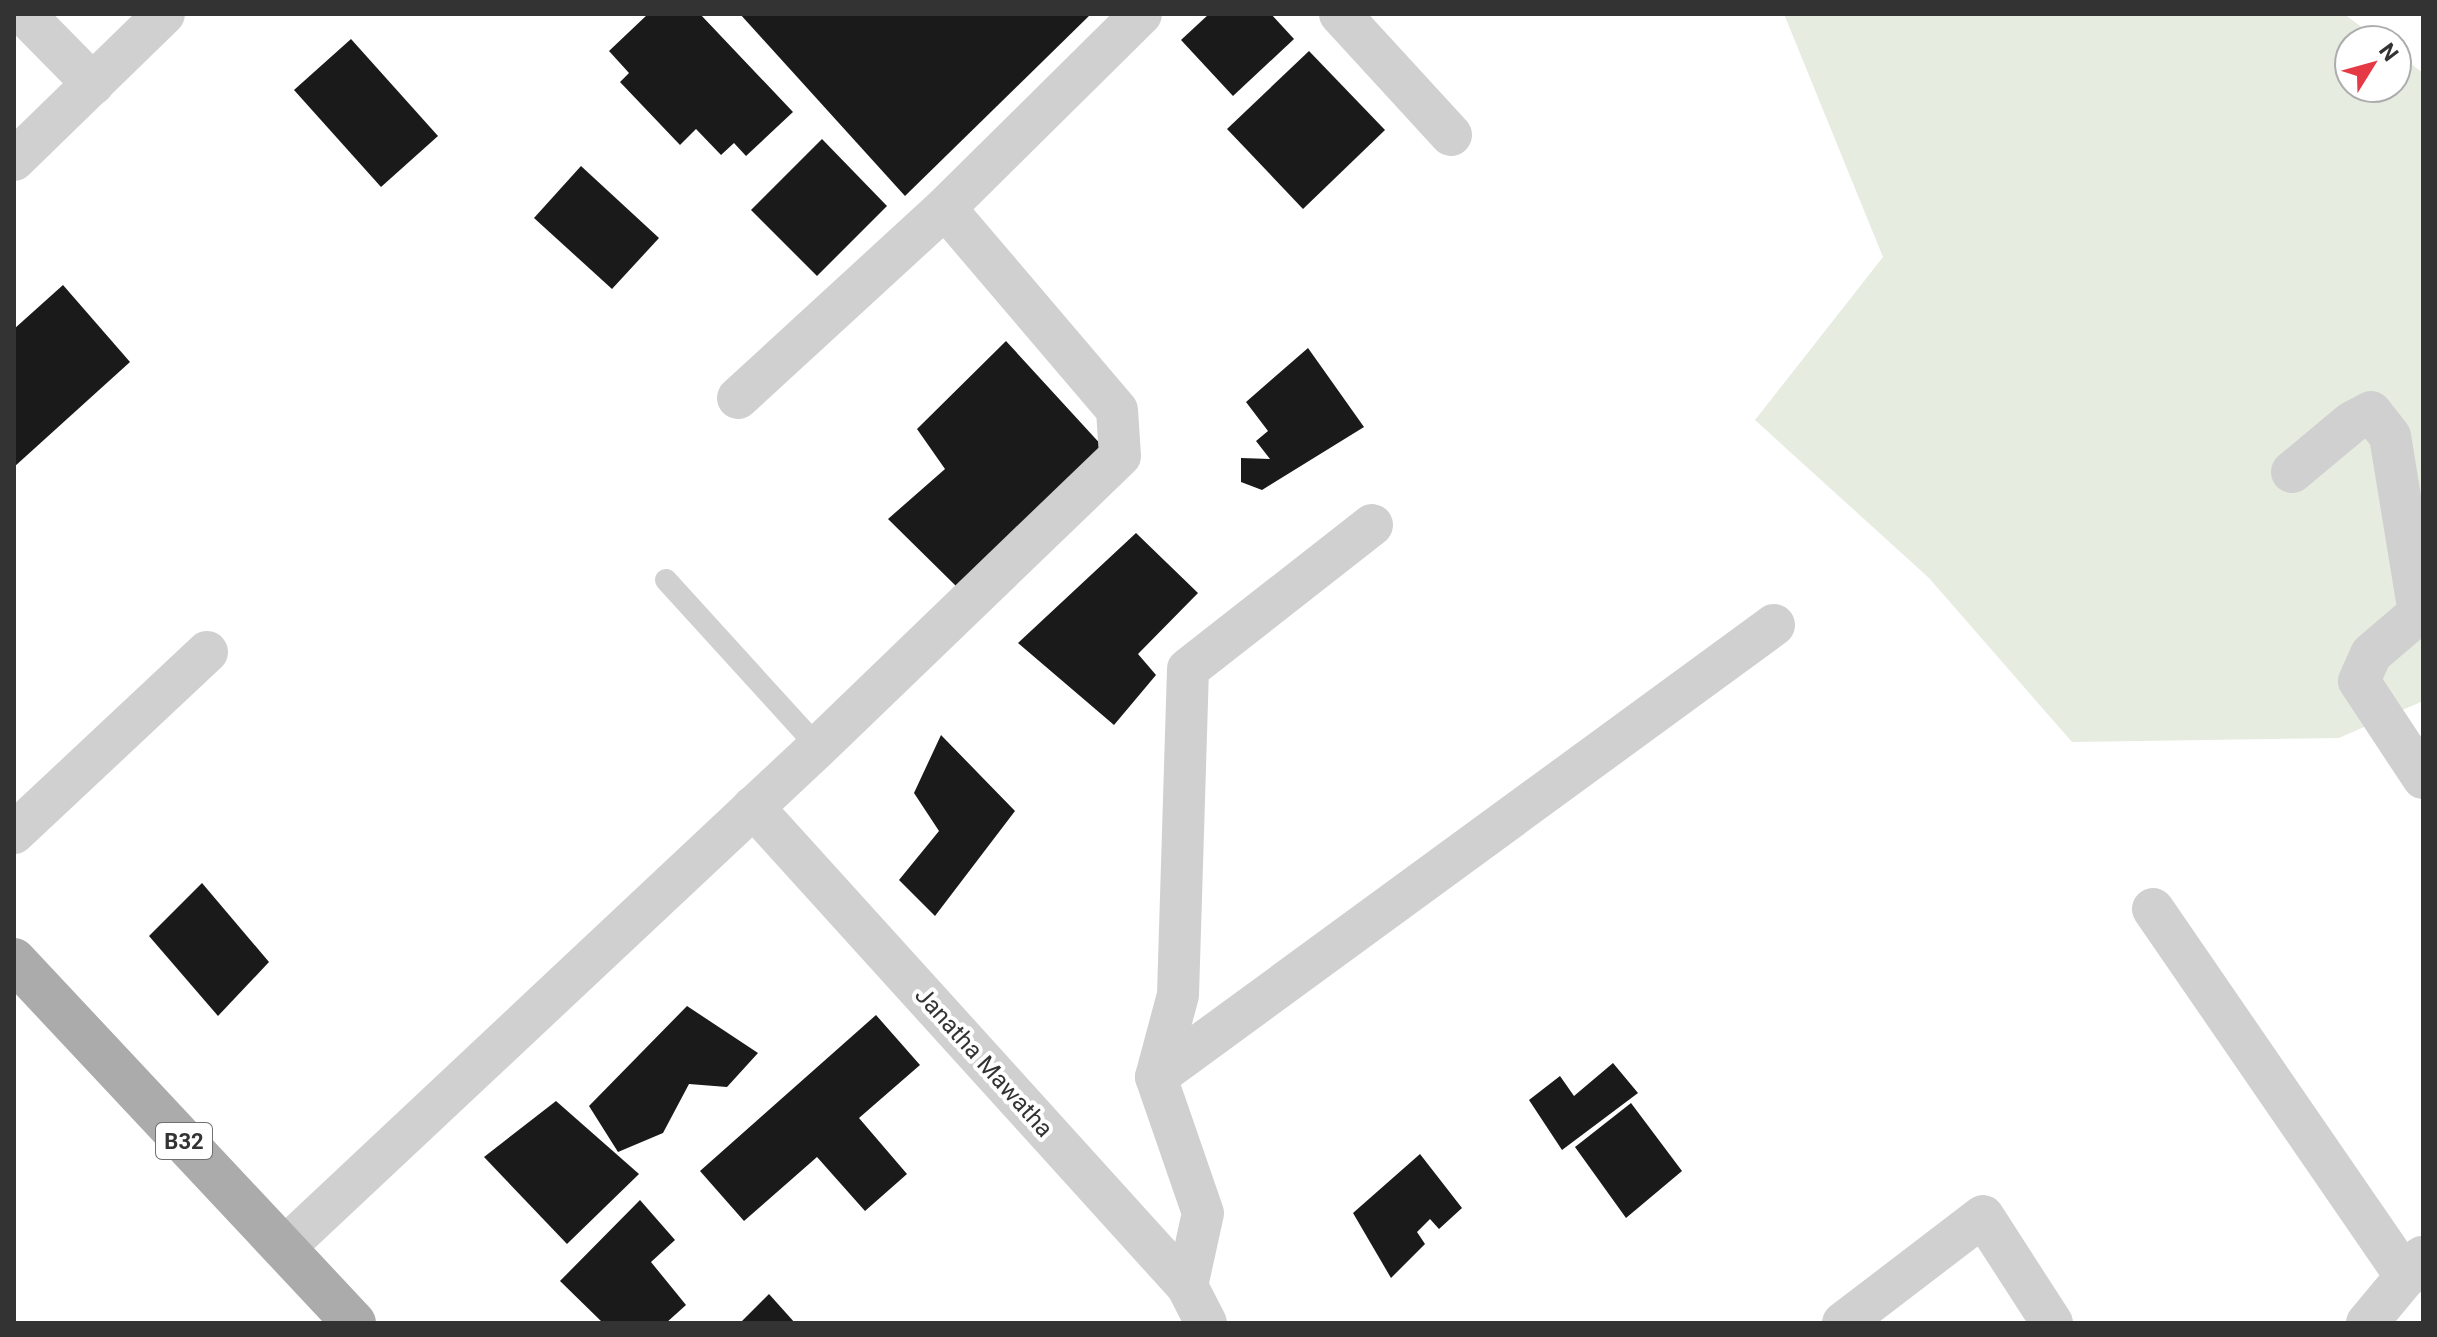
<svg xmlns="http://www.w3.org/2000/svg" width="2437" height="1337" viewBox="0 0 2437 1337" font-family="Roboto,sans-serif">
<rect width="100%" height="100%" fill="#fff"/>
<polygon fill="#e6ecdf" points="1784,14 2344,14 2379,40 2349,40 2349,88 2397,88 2397,53 2423,73 2423,701 2339,738 2072,742 1929,578 1755,420 1883,257"/>
<g fill="#1a1a1a">
<polygon points="648,14 700,14 793,112 746,156 734,143 721,155 696,129 680,145 620,82 629,73 609,51"/>
<polygon points="740,14 1091,14 905,196"/>
<polygon points="1209,14 1271,14 1294,39 1233,96 1181,40"/>
<polygon points="351,39 438,136 381,187 294,90"/>
<polygon points="1309,51 1385,130 1303,209 1227,129"/>
<polygon points="822,139 887,206 817,276 751,210"/>
<polygon points="581,166 659,238 612,289 534,218"/>
<polygon points="63,285 130,362 14,467 14,329"/>
<polygon points="1006,341 1105,449 958,588 888,519 945,469 917,429"/>
<polygon points="1308,348 1364,427 1262,490 1241,482 1241,458 1270,459 1256,441 1268,431 1246,402"/>
<polygon points="1136,533 1198,593 1138,654 1156,675 1114,725 1018,643"/>
<polygon points="941,735 1015,811 935,916 899,880 939,831 914,793"/>
<polygon points="202,883 269,962 218,1016 149,936"/>
<polygon points="687,1006 758,1053 727,1087 689,1084 663,1133 618,1152 589,1106"/>
<polygon points="876,1015 920,1065 859,1118 907,1174 865,1211 817,1157 744,1221 700,1171"/>
<polygon points="1613,1063 1638,1093 1562,1150 1529,1100 1560,1076 1574,1096"/>
<polygon points="556,1101 639,1174 567,1244 484,1157"/>
<polygon points="1631,1103 1682,1171 1626,1218 1575,1147"/>
<polygon points="1420,1154 1462,1208 1439,1229 1430,1219 1417,1232 1425,1244 1391,1278 1353,1213"/>
<polygon points="640,1200 675,1240 651,1262 686,1305 666,1323 603,1323 560,1281"/>
<polygon points="769,1294 795,1323 740,1323"/>
</g>
<g fill="none" stroke-linecap="round" stroke-linejoin="round">
<polyline stroke="#d0d0d0" stroke-width="22" points="666,580 818,747"/>
<g stroke="#d0d0d0" stroke-width="42">
<polyline points="24,14 93,84"/>
<polyline points="1340,14 1451,135"/>
<polyline points="14,160 164,14"/>
<polyline points="738,398 945,208"/>
<polyline points="2292,472 2352,422 2371,412 2390,436 2419,613 2371,654 2359,681 2423,778"/>
<polyline points="753,807 1187,1286 1206,1323"/>
<polyline points="14,833 207,652"/>
<polyline points="2153,909 2406,1277"/>
<polyline points="1156,1077 1774,625"/>
<polyline points="284,1248 818,747 1120,456 1117,410 945,208 1141,14"/>
<polyline points="1187,1286 1203,1213 1156,1077 1178,995 1188,669 1372,525"/>
<polyline points="1843,1323 1983,1216 2052,1323"/>
<polyline points="2367,1323 2422,1257"/>
</g>
<polyline stroke="#ababab" stroke-width="44" points="14,960 354,1323"/>
</g>
<g text-anchor="middle" stroke-width="8" stroke-linejoin="round" paint-order="stroke">
<rect fill="#fff" stroke="#707070" stroke-width="2" x="156" y="1123" width="56" height="36" rx="6"/>
<g font-size="22" font-weight="bold" fill="#333">
<text x="184" y="1149">B32</text>
</g>
<g font-size="24" fill="#333" stroke="#fff">
<text transform="translate(984 1062) rotate(48)" y="8">Janatha Mawatha</text>
</g>
</g>
<rect width="2437" height="1337" fill="none" stroke="#333333" stroke-width="32"/>
<g transform="translate(2373 64) rotate(53)"><circle r="38" fill="#ffffff" stroke="#adadad" stroke-width="2"/>
<path d="M0-6L14 30L0 20L-14 30Z" fill="#e63946"/>
<text y="-12" font-size="22" font-weight="bold" text-anchor="middle" fill="#333333">N</text>
</g>
</svg>
